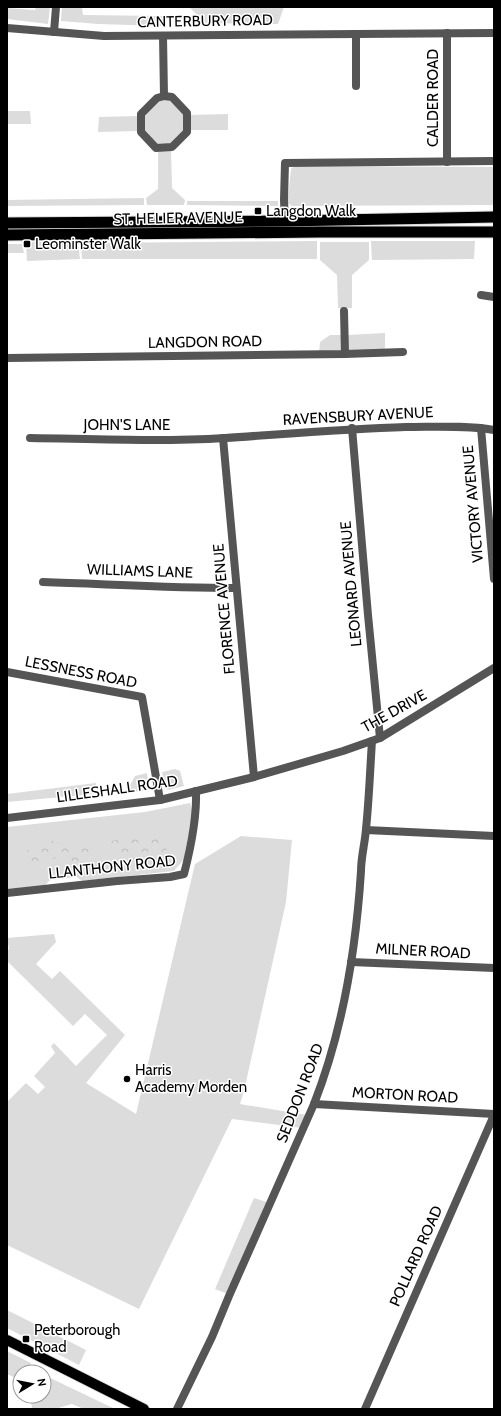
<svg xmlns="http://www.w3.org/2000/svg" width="501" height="1416" viewBox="0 0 501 1416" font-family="Cabin,sans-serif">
<defs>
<pattern id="forest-crowns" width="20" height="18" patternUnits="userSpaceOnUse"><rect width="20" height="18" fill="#dcdcdc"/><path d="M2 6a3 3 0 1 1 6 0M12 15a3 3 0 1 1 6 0" fill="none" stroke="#bbb"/></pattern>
</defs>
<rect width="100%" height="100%" fill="#fff"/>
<g fill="#dcdcdc">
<polygon points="36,7 50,7 48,24 7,19 7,8 35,10"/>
<polygon points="62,7 82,7 83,15 163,16 163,26 98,24 61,21"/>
<polygon points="189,7 284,7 278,24 206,23"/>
<polygon points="158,100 171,100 185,114 184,131 171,145 156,145 144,131 144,115"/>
<polygon points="7,111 30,111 31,124 7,124"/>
<polygon points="228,114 228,130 189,130 189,115"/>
<polygon points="139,116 139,131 98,132 99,117"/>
<polygon points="171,149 172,188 185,200 184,205 147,205 146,198 158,189 158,150"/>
<polygon points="295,166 494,167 494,205 292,206 288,203 288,198 291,169"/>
<polygon points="144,198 144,205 7,206 7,200"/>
<polygon points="187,201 278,201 278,206 187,205"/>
<polygon points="317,241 317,259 82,259 81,243"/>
<polygon points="371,241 475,241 474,259 372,260"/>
<polygon points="26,242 78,242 80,259 27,261"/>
<polygon points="320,242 369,242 369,260 352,275 352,308 338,308 337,275 320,260"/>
<polygon points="7,244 22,244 24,253 7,253"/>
<polygon points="385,333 385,351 347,352 347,335"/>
<polygon points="330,335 343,335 343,353 319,353 320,342"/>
<polygon points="175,769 180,771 184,786 168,790 165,788 162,772"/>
<polygon points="147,773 149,790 131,792 130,785 135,776"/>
<polygon points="96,783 95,794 7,802 7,794"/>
<polygon points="190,803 193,813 184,859 180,864 174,871 82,881 77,877 50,880 45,885 7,889 7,827 145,812"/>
<polygon points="241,836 292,840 286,902 244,1091 240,1104 307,1115 302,1128 232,1119 139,1309 7,1245 7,1102 26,1083 38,1094 45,1087 34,1076 55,1053 51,1046 54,1043 76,1066 107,1035 85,1014 73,1026 7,961 7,950 9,949 7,938 54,934 56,942 36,964 52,979 60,971 125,1035 86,1083 136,1114 195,864"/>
<polygon points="254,1198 270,1203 228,1294 215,1289"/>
<polygon points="7,1310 86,1350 79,1365 7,1328"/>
<polygon points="7,1351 31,1363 28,1372 20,1372 20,1380 7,1374"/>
<polygon points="44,1375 115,1409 84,1409 72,1404 55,1409 31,1409 32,1407 29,1396 44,1396"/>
</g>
<g fill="url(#forest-crowns)">
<polygon points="138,835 145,838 164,835 169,839 167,849 160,856 149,860 134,861 125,858 120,853 110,850 109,844 112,841"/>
<path d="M 50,840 L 73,847 L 85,846 L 92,851 L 90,858 C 85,862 76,865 69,863 C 65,862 61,858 57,858 C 48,859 41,865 31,865 L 27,860 L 26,854 L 29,846 Z"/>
</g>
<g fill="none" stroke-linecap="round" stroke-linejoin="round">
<g stroke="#dbdbdb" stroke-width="12">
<polyline id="primary" points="7,1340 144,1409"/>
</g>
<g stroke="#dbdbdb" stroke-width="13">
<g id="trunk">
<polyline points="7,223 285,221 494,217"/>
<polyline points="7,235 319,232 494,232"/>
</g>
</g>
<g stroke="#555" stroke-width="8">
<polyline points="7,28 104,36 494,33"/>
<polyline points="54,32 56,7"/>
<polyline points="447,33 447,162"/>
<polyline points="356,34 356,86"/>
<polyline points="163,36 164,96"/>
<polygon points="164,96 172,97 187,113 187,132 172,147 156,148 141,132 141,114 157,98"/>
<polyline points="285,221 284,200 285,163 494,161"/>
<polyline points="481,295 494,297"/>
<polyline points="344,311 345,354"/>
<polyline points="7,358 345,354 403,352"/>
<polyline points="352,428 368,615 380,738"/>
<polyline points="481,428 494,579"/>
<path d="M 30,438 C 95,439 160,442 225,438 C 285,434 346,429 406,427 C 435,427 465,425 494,430"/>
<polyline points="223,438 254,777"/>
<path d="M 43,582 C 107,584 171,588 236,588"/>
<polyline points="7,672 142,697 160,800"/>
<polyline points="366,830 494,836"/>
<path d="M 7,893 L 117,881 L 170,877 L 184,874 C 191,847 197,819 196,791"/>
<polyline points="351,962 494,968"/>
<polyline points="314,1104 494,1114"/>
<path d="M 177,1409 L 212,1337 L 229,1296 L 314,1104 C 343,1030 356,950 361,871 C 361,857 365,843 366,829 C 369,800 370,771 372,741"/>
<polyline points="365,1409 494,1115"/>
</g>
<polyline stroke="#555" stroke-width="8" points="7,818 160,800 254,777 343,751 380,738 494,668"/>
<use href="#primary" stroke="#000" stroke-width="10"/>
<use href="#trunk" stroke="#000" stroke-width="11"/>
</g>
<g fill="#000" stroke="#fff" stroke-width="1.5">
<rect x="254" y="207" width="8" height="8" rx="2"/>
<rect x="23" y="240" width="8" height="8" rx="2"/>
<circle cx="127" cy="1079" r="4"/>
<rect x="22" y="1335" width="8" height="8" rx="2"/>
</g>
<g text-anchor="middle" stroke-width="3" stroke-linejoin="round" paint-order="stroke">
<g font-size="15" fill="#000" stroke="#fff">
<text transform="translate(205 21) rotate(-1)" y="5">CANTERBURY ROAD</text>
<text transform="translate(433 98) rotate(-90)" y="5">CALDER ROAD</text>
<text transform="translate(178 218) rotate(-1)" y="5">ST. HELIER AVENUE</text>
<text transform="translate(205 342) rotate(-1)" y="5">LANGDON ROAD</text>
<text transform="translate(358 416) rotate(-3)" y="5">RAVENSBURY AVENUE</text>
<text x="127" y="430">JOHN'S LANE</text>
<text transform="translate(473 504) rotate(-95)" y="5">VICTORY AVENUE</text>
<text transform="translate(140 571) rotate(2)" y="5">WILLIAMS LANE</text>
<text transform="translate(351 584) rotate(-95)" y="5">LEONARD AVENUE</text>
<text transform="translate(224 609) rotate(-95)" y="5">FLORENCE AVENUE</text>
<text transform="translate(81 672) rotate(11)" y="5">LESSNESS ROAD</text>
<text transform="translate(394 711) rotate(-29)" y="5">THE DRIVE</text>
<text transform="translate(117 789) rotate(-8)" y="5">LILLESHALL ROAD</text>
<text transform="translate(112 867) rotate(-6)" y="5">LLANTHONY ROAD</text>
<text transform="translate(423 951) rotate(3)" y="5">MILNER ROAD</text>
<text transform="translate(300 1093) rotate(-69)" y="5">SEDDON ROAD</text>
<text transform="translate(405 1095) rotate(3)" y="5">MORTON ROAD</text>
<text transform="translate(416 1256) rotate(-66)" y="5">POLLARD ROAD</text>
</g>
<g font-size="15" fill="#000" stroke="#fff" text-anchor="start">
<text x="266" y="216">Langdon Walk</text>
<text x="35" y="249">Leominster Walk</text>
<text x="135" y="1075">Harris<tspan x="135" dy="17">Academy Morden</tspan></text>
<text x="34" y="1335">Peterborough<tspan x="34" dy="17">Road</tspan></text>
</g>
</g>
<rect width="501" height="1416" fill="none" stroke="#000000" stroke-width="16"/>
<g transform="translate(32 1384) rotate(80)"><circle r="19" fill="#ffffff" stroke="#999999"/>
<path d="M0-3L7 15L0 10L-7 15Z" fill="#000000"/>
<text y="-6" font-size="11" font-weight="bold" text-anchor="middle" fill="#000000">N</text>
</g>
</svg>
